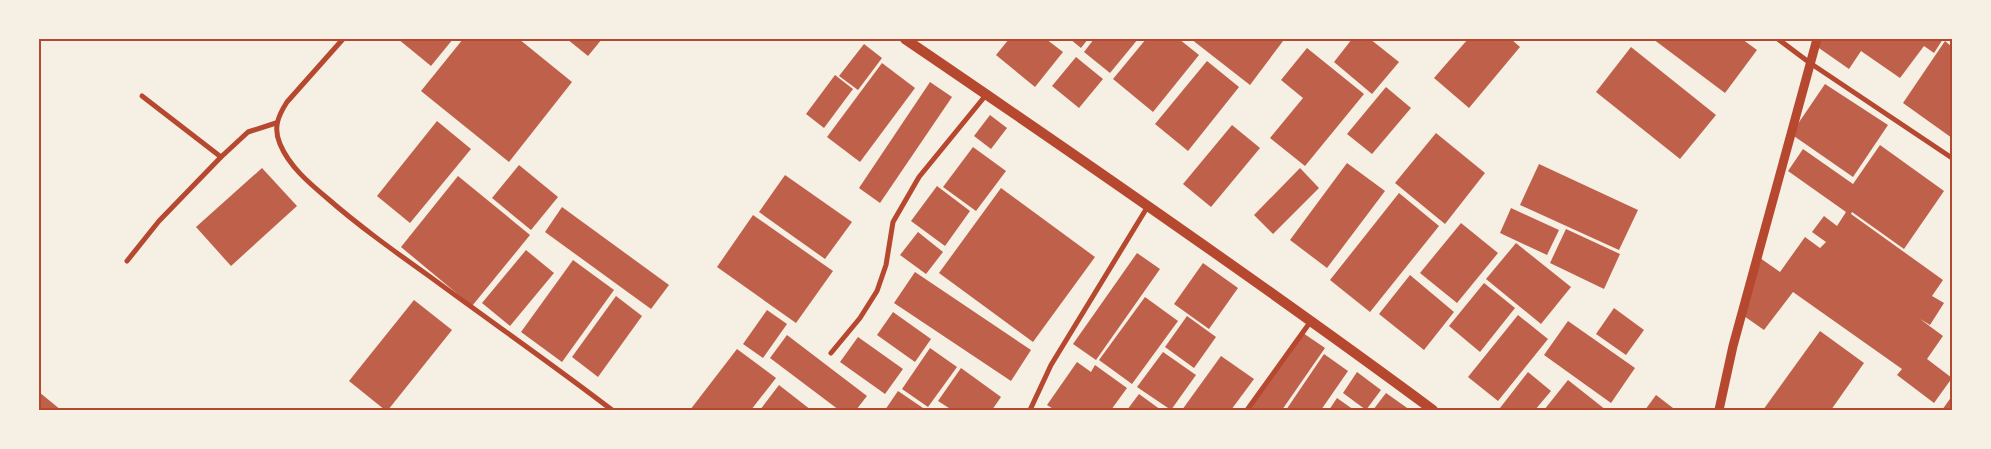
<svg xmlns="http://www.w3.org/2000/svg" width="1991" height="449" viewBox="0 0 1991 449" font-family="Overpass,sans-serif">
<rect width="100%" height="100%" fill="#f6efe4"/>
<g fill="#bf614a">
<polygon points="398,39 453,39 431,66"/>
<polygon points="463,39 519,39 572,82 509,162 421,91"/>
<polygon points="567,39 602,39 588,56"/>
<polygon points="1009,39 1046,39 1063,52 1035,87 996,55"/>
<polygon points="1070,39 1088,39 1081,48"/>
<polygon points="1094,39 1138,39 1110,73 1084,52"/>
<polygon points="1146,39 1179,39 1199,55 1153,112 1113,79"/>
<polygon points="1191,39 1280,39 1283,41 1250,85"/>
<polygon points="1352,39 1370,39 1399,62 1372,94 1334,62"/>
<polygon points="1468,39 1511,39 1520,47 1469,108 1434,78"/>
<polygon points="1653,39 1742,39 1757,50 1725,93"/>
<polygon points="1820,39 1943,39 1934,53 1924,46 1900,78 1861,51 1849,69 1816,46"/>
<polygon points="1945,41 1952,47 1952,138 1903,103"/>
<polygon points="864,44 882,58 858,90 839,76"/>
<polygon points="1631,47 1716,115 1680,159 1596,92"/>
<polygon points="1307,48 1364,94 1305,166 1270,138 1303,98 1281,80"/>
<polygon points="1076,57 1103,79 1079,108 1052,86"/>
<polygon points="1207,61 1239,87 1188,151 1155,124"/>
<polygon points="882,63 915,88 860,162 827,137"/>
<polygon points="835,75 853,89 824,128 806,114"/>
<polygon points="930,82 952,97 880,203 859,188"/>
<polygon points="1825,84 1888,125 1853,177 1791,134"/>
<polygon points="1386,87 1411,108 1372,154 1347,134"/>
<polygon points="990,115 1007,128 991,149 974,136"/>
<polygon points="437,121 471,149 410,223 377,196"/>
<polygon points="1232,125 1260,148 1211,207 1183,184"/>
<polygon points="1436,133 1485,173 1445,224 1395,183"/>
<polygon points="1880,145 1944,191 1904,249 1852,212 1851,214 1943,280 1932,296 1944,303 1930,325 1920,319 1943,336 1927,359 1952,378 1934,403 1897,375 1902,369 1793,292 1764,330 1744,316 1760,258 1780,272 1805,237 1820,248 1826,242 1812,232 1824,216 1837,226 1846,212 1788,171 1803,149 1853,184"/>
<polygon points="973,147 1006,171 976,211 943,187"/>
<polygon points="1347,163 1385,191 1327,268 1290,240"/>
<polygon points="1539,164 1638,210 1619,250 1520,205"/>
<polygon points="519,165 558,197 531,230 492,198"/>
<polygon points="262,168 297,206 231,266 196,227"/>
<polygon points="1300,168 1319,188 1273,234 1254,215"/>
<polygon points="785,175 852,222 825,259 759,212"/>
<polygon points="458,176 530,235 472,306 401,247"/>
<polygon points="937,186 970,211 945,246 911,221"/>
<polygon points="1001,188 1095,257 1033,342 939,273"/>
<polygon points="1399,193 1439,226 1370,312 1330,280"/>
<polygon points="562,207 669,285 651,309 545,232"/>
<polygon points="1511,208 1559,230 1547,255 1500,233"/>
<polygon points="753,215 833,271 796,323 717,267"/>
<polygon points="1461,223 1498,253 1457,303 1420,273"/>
<polygon points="1566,229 1620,254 1604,289 1550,263"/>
<polygon points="918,232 943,252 926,274 900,255"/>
<polygon points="1516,243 1571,287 1541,324 1486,279"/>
<polygon points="526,250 554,273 510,326 482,303"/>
<polygon points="1137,253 1160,269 1096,360 1073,344"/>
<polygon points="573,260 614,290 562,362 521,332"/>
<polygon points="1203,263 1238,288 1209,329 1174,304"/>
<polygon points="915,272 1031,350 1011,381 894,303"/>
<polygon points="1410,275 1454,312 1424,350 1379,314"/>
<polygon points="1484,283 1515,308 1480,352 1449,326"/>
<polygon points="616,296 642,316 598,377 572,357"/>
<polygon points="1145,297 1178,321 1132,384 1099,360"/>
<polygon points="414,300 452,330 388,410 385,410 349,381"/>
<polygon points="1614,308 1644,330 1626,355 1596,334"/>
<polygon points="767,310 787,324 763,358 743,344"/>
<polygon points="893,312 931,339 915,362 877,335"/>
<polygon points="1518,315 1548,339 1498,401 1468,377"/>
<polygon points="1187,316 1216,337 1194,368 1165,347"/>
<polygon points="1568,321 1635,368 1611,403 1544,355"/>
<polygon points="1820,331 1864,363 1831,410 1763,410"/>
<polygon points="1303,333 1325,348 1282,410 1249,410"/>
<polygon points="787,335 867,396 856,410 839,410 770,358"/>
<polygon points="858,337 903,369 885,394 840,362"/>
<polygon points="930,348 957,367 928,407 902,389"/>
<polygon points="737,349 776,378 751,410 690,410"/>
<polygon points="1163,352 1196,375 1171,410 1137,387"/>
<polygon points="1324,354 1348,371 1321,410 1286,410"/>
<polygon points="1221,356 1254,379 1231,410 1182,410"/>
<polygon points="1077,362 1091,372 1095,365 1127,388 1111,410 1055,410 1047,405"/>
<polygon points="961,368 1001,397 992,410 952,410 938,401"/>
<polygon points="1357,372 1381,390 1366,410 1343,393"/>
<polygon points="1528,372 1551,391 1535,410 1503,410 1500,408"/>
<polygon points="1568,380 1606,410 1544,410"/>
<polygon points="779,385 811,410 760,410"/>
<polygon points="898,391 926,410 885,410"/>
<polygon points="39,392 61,410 39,410"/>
<polygon points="1386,393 1410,410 1373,410"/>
<polygon points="1139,394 1161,410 1127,410"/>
<polygon points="1656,395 1673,408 1671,410 1645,410"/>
<polygon points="1952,396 1952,410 1942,410"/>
<polygon points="1337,398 1354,410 1329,410"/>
</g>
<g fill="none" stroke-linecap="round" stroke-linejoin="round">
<g stroke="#b5482f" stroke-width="5">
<path d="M 343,39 L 287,102 C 278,116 273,128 280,144 C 289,166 309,183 327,198 C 359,226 394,251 429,276 C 490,321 552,364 612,410"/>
<polyline points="1778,39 1810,63 1952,158"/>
<polyline points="142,96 221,157"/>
<polyline points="127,261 159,221 221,157 248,132 276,123"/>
<polyline points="831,353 860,318 877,291 886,265 893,222 919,177 986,95"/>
<polyline points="1030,410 1051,365 1148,206"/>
<polyline points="1247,410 1311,321"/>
</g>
<polyline stroke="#b5482f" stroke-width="9" points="1719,410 1733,346 1817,39"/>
<path stroke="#b5482f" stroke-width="10" d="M 905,39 C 1083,160 1260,282 1433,410"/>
</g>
<rect width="1991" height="449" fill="none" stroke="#f6efe4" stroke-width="80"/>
<rect x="40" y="40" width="1911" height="369" fill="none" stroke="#b5482f" stroke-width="2"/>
</svg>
